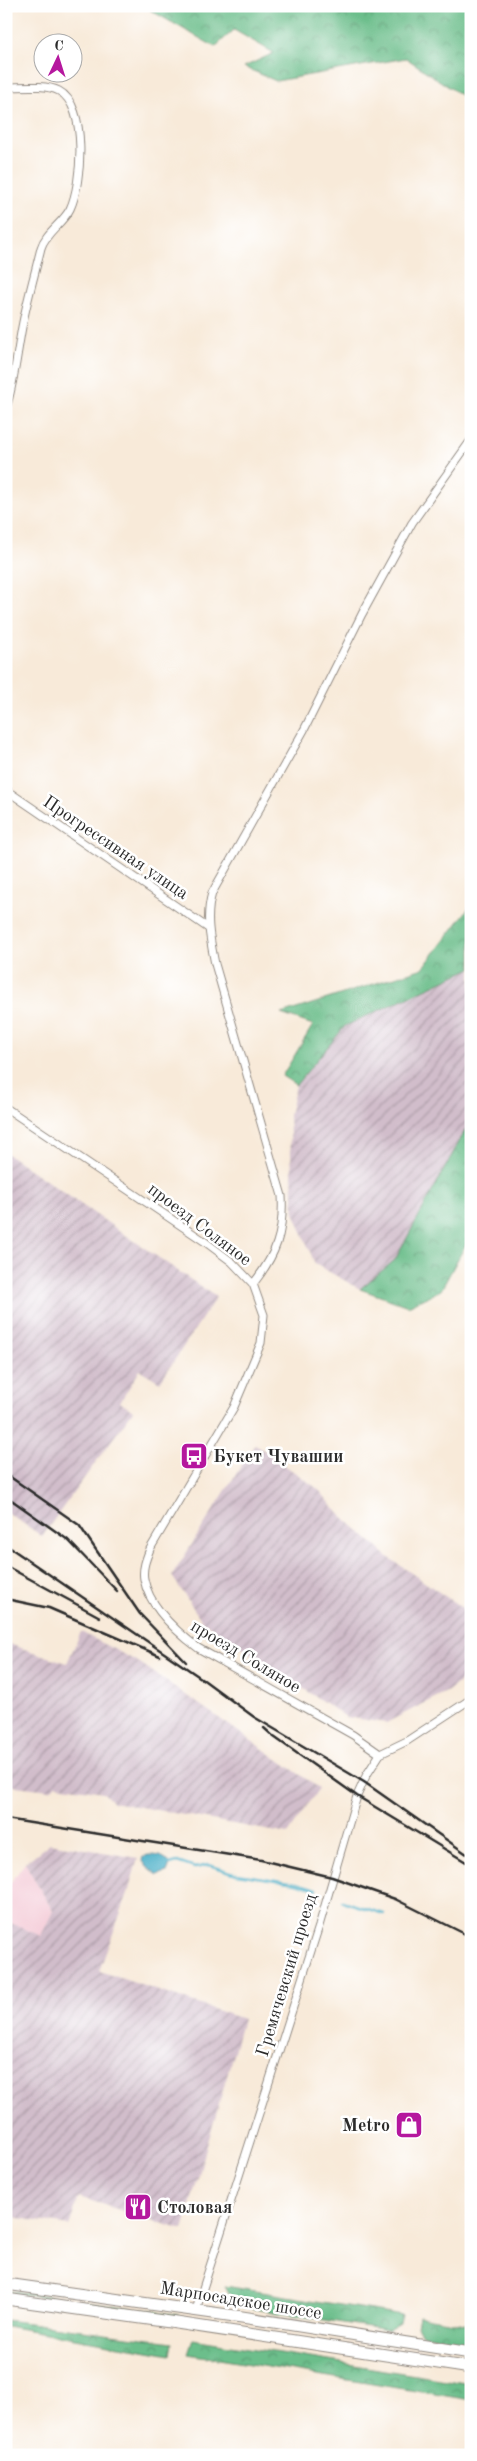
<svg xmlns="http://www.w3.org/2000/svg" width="477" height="2461" viewBox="0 0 477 2461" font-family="'Old Standard TT',serif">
<defs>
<pattern id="industrial-furrows" width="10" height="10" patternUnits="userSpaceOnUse" patternTransform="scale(1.25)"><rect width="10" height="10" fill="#d1bdcb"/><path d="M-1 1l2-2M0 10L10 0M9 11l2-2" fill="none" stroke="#aa9aa5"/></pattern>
<pattern id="grass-dots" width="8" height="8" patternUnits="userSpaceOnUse" patternTransform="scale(1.25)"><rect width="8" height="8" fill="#86e0a6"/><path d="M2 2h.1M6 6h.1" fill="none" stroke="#74c08f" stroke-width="1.8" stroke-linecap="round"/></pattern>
<pattern id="forest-crowns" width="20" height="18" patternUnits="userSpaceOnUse" patternTransform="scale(1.25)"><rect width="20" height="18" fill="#6cbe8b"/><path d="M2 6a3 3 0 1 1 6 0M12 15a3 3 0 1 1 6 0" fill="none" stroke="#599b72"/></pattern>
</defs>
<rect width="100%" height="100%" fill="#fff"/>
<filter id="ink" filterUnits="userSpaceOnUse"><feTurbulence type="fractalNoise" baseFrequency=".02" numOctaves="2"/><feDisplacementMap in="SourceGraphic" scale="10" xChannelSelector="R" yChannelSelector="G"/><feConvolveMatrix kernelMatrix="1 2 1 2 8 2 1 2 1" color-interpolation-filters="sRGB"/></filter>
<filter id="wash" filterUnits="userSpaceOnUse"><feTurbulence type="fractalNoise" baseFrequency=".0096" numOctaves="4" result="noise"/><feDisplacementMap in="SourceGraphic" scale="20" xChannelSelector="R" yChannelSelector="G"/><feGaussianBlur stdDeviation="1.12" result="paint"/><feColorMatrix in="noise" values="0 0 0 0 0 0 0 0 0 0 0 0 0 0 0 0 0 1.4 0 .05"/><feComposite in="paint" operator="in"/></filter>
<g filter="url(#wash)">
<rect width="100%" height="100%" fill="#f8ead9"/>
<polygon fill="#f5cfda" points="25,1863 53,1911 41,1937 6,1921 6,1889"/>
<g fill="url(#industrial-furrows)">
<polygon points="471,968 471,1120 395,1260 360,1289 315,1264 294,1212 289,1115 296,1085 345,1026"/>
<polygon points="6,1153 216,1297 160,1382 140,1370 120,1402 133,1411 42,1536 6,1512"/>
<polygon points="255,1444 318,1489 338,1512 388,1557 471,1614 471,1673 448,1691 386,1723 346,1717 202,1621 172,1576"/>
<polygon points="81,1632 140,1663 319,1788 288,1834 113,1802 103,1792 57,1785 50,1790 6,1785 6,1643 67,1663"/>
<polygon points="50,1843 138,1858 128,1893 99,1971 243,2019 183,2230 79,2197 69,2226 6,2216 6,1921 41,1936 53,1911 25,1863"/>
</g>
<polygon fill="url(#grass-dots)" stroke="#588668" points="6,2290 178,2315 178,2317 6,2292"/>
<g fill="url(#forest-crowns)" stroke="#4c745b">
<polygon points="154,6 471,6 471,102 406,58 276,81 244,67 274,53 234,30 215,47 150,10"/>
<polygon points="471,905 471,968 345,1026 296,1085 282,1076 313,1025 281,1014 423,968"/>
<polygon points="471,1120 471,1235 441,1290 408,1306 360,1289 395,1260"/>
<polygon points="225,2286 402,2315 400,2323 388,2330 235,2306"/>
<polygon points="419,2316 471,2325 471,2344 422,2334 417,2326"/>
<polygon points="6,2320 173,2342 171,2355 6,2326"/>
<polygon points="193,2339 471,2384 471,2400 188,2354"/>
</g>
<path fill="#48afc7" stroke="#3a6d79" d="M 148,1855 C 157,1855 166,1856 170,1864 L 167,1872 L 158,1875 L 147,1867 L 142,1860 L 143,1857 Z"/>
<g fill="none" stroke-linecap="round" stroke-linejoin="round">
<g stroke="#48afc7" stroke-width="2.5">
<polyline points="170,1864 177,1862 195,1868 209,1865 237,1874 296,1883 317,1889"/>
<polyline points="342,1901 384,1914"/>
</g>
</g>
</g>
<g filter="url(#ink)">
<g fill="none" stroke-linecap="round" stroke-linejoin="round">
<g stroke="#928a82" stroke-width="9">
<g id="street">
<path d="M 6,87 C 21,87 45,84 59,91 C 88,106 82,184 70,209 C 63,223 45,233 41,248 C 35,273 28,297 23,322 C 17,351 15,380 6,408"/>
<polyline points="6,790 208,928"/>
<path d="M 6,1108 L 204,1241 L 232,1262 L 253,1284 L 264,1315 L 261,1343 L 234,1407 L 150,1549 C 146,1559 142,1569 144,1579 C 149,1607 177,1632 198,1648 L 353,1735 L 380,1754"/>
<path d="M 253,1284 C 276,1255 284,1233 282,1196 L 215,964 C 210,939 205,917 212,893 L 304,730 L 362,614 L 412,523 L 471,440"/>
<polyline points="196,2310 319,1926 357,1796 366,1776 380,1754 407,1741 471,1699"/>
</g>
</g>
<g stroke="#928a82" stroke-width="13">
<g id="primary">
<polyline points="6,2284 242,2317 471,2353"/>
<polyline points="6,2299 170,2322 471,2368"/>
</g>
</g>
<use href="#street" stroke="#fff" stroke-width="7"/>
<use href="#primary" stroke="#fff" stroke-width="11"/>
<g stroke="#2b2b2b" stroke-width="2.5">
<polyline points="6,1474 79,1525 140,1614 186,1662"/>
<polyline points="6,1496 68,1540 117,1591"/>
<polyline points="6,1545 201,1678 254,1717 364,1782 471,1857"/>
<polyline points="6,1566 100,1617"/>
<polyline points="6,1599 49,1608 160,1656"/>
<polyline points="264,1728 274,1737 357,1796 471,1865"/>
<polyline points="6,1819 261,1860 332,1877 395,1899 471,1937"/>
</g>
</g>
</g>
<defs>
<g id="bus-square" transform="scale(1.4375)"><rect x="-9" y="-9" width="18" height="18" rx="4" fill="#b5179e" stroke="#fff"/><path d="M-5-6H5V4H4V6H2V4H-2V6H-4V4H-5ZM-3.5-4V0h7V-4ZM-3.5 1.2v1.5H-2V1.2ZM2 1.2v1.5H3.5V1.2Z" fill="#fff"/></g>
<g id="shop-square" transform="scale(1.4375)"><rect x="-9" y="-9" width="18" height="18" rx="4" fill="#b5179e" stroke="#fff"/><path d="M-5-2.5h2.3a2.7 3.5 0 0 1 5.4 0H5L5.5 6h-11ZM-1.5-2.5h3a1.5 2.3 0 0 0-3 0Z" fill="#fff"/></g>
<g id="restaurant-square" transform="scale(1.4375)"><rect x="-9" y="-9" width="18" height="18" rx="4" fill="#b5179e" stroke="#fff"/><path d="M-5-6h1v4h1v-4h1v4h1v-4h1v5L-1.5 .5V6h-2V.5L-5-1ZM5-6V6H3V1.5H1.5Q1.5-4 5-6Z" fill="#fff"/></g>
</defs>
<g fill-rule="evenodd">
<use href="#bus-square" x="194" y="1456"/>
<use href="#shop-square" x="409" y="2125"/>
<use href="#restaurant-square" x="138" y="2207"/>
</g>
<g text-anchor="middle" stroke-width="5" stroke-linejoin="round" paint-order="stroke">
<g font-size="18" fill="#2b2b2b" stroke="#fff">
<text transform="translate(116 847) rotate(34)" y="6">Прогрессивная улица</text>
<text transform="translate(200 1224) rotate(37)" y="6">проезд Соляное</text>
<text transform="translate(246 1656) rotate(31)" y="6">проезд Соляное</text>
<text transform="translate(286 1975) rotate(-73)" y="6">Гремячевский проезд</text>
<text transform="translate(241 2300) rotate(9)" y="6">Марпосадское шоссе</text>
</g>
<g font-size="18" font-weight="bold" fill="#2b2b2b" stroke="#fff" text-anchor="start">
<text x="213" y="1462">Букет Чувашии</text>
<text x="390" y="2131" text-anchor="end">Metro</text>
<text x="157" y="2213">Столовая</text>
</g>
</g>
<rect width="477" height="2461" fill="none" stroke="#fff" stroke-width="25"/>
<g transform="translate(58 58) rotate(4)"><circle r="24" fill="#ffffff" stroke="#aaaaaa"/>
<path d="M0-4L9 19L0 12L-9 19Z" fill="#b5179e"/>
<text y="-8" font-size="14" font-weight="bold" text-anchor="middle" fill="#2b2b2b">С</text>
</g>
</svg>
